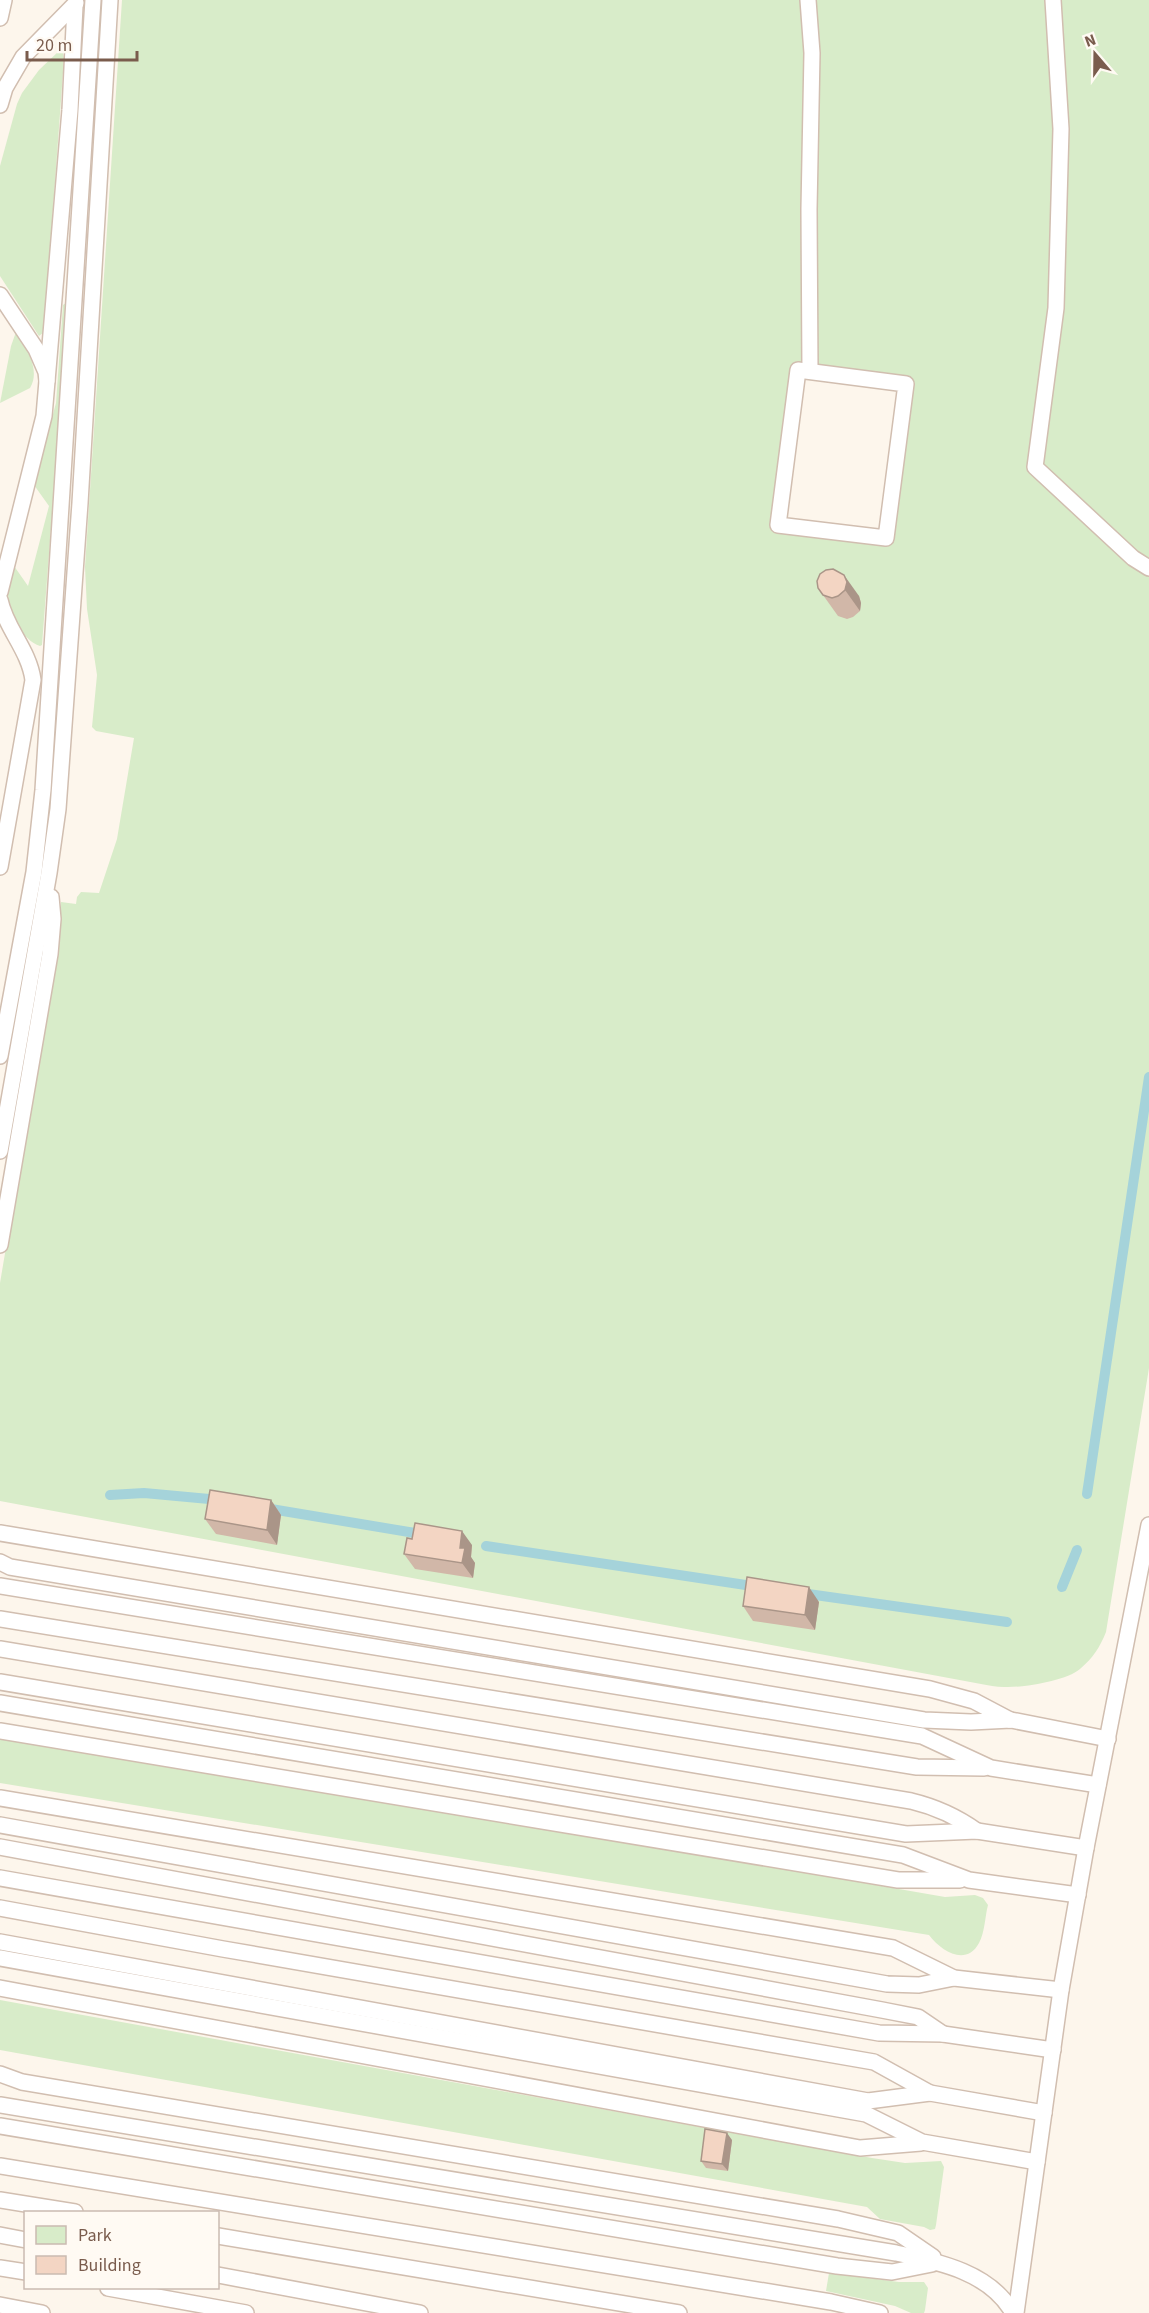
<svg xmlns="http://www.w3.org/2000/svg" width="1149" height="2313" viewBox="0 0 1149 2313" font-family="'Source Sans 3',sans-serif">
<rect width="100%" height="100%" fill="#fdf6ec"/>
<g fill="#d8ecc9" fill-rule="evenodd">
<path d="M 122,0 L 1149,0 L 1149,1368 L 1106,1632 C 1100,1647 1093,1658 1080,1669 C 1066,1681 1022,1688 1004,1687 C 996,1687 988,1685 981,1684 L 0,1501 L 0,1283 L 58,939 L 61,902 L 76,904 L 77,897 L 81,892 L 99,893 L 117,839 L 134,738 L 96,731 L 92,727 L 97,675 L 87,609 L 85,567 ZM 799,370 L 906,384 L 885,538 L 778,524 Z"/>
<polygon points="59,51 63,53 64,59 44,332 39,336 0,276 0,166 17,104 22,93 39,70"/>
<path d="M 66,303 L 68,306 L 42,645 L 40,646 C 23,641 8,612 8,595 C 8,585 12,575 14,566 L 28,586 L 49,506 L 34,485 L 56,403 L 63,305 Z"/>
<path d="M 16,332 C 26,347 41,370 30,388 L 0,403 L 11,346 Z"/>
<path d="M 0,1733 L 945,1897 L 975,1895 L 983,1898 L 988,1905 C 985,1916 985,1932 979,1943 C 966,1967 941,1951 929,1935 L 0,1783 Z"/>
<polygon points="0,2000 872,2158 905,2163 941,2161 944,2167 936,2225 935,2229 930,2230 924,2227 880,2219 867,2207 0,2050"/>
<polygon points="829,2273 899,2282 924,2282 928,2288 925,2310 924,2313 911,2313 895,2306 826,2291"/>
</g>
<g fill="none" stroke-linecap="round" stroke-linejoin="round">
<g stroke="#a5d3da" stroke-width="10">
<polyline points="1087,1494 1149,1077"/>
<polyline points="110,1495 144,1493 220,1500"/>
<polyline points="265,1508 421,1534"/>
<polyline points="486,1546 759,1587"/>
<polyline points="1062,1587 1077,1550"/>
<polyline points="801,1593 1007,1622"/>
</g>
<g stroke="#d1beb0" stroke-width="18">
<g id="lane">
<polyline points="808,0 812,53 809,209 810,371"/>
<polyline points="1053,0 1061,129 1056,308 1035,467 1133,558 1149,568"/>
<polyline points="0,18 4,0"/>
<polyline points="0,105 5,88 23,57 76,3"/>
<polyline points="0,295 36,349 46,372 47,381 44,416 0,592"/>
<polygon points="798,370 906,384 886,538 778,525"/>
<polyline points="47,381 70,110 75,6"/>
<path d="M 0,600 C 6,629 29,650 33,680 L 0,867"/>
<polyline points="0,1056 34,872 43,790 93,0"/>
<polyline points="0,1151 49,873 58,809 80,503 110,0"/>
<polyline points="0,1245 50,954 53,919 51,897"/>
<polyline points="0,1533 930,1689 974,1701 1010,1720"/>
<polyline points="0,1562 10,1567 924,1720 971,1722 1011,1720 1108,1739"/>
<polyline points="0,1586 922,1736 991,1768 1098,1785"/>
<polyline points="0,1619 917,1767 984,1768"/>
<path d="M 0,1649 L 911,1801 C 936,1807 956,1816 977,1831"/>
<polyline points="0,1682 906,1834 977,1831 1086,1848"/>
<polyline points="0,1703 903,1855 969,1880 1078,1895"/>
<polyline points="0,1731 898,1880 960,1880"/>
<polyline points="0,1798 893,1948 954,1978 1061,1990"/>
<polyline points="0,1825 887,1984 919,1985 954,1978"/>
<polyline points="0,1847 882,2010 918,2017 943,2034"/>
<polyline points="0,1878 879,2033 943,2034 1053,2050"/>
<polyline points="0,1908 223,1949 874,2062 930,2093"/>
<polyline points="0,1942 868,2101 930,2093 1044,2113"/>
<polyline points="0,1958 866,2114 922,2142 1037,2162"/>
<polyline points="0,1988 860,2148 921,2143"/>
<polyline points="0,2074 22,2082 838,2219 898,2233 933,2257"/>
<path d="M 0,2105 L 896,2253 C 939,2262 990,2272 1013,2313"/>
<polyline points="0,2126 837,2266 892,2272 932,2264"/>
<polyline points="0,2166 831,2302 880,2313"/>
<polyline points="0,2200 75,2212"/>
<polyline points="0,2235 26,2240"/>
<polyline points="218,2236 679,2313"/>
<polyline points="0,2268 26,2272"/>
<polyline points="218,2275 420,2313"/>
<polyline points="108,2288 246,2313"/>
<polyline points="0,2305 42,2313"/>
<polyline points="1016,2313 1061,1990 1086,1848 1149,1525"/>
</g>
</g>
<use href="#lane" stroke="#fff" stroke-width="15"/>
</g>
<g fill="#d1b7a8">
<polygon points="820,574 859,596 861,603 860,611 853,617 847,619 838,616 818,588"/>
<polygon points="271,1500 281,1515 277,1545 216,1534 205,1519"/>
<polygon points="412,1539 472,1545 471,1557 475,1563 473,1578 415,1569 404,1554"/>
<polygon points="819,1602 815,1630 753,1621 743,1606"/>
<polygon points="732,2140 728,2171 706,2168 701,2161"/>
</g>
<g fill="#aa9588">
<polygon points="844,575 859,596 861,603 860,611 845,590"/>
<polygon points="271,1500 281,1515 277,1545 267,1530"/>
<polygon points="462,1531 472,1545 471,1557 475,1563 473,1578 462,1563 460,1548"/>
<polygon points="809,1587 819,1602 815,1630 805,1615"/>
<polygon points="727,2133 732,2140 728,2171 722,2164"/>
</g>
<g fill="#f3d5c3" stroke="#aa9588" stroke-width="1.5">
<polygon points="833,569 844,575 847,582 845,590 838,596 832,598 823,595 818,588 817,581 820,574 826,570"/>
<polygon points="210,1490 271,1500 267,1530 205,1519"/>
<polygon points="415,1523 462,1531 460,1548 465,1548 462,1563 404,1554 407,1538 412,1539"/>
<polygon points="747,1577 809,1587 805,1615 743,1606"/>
<polygon points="705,2129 727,2133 722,2164 701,2161"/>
</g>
<rect x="24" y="2211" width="195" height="78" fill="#fffaf3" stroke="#cabbb1" stroke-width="1.5"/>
<rect x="36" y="2226" width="30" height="18" fill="#d8ecc9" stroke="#cabbb1" stroke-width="1.5"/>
<text x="78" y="2241" font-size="18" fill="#7a5c4d">Park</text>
<rect x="36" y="2256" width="30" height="18" fill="#f3d5c3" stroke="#cabbb1" stroke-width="1.5"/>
<text x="78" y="2271" font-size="18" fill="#7a5c4d">Building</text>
<g transform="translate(1095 54) rotate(340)" stroke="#fffaf3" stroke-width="4.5" paint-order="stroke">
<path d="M0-4.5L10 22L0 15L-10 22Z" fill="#7a5c4d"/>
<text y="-9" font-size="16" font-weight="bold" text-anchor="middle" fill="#7a5c4d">N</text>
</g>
<path d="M27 51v9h110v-9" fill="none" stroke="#7a5c4d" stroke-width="3"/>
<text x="36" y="51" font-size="18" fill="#7a5c4d" stroke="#fffaf3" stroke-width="4.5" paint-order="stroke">20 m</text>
</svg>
